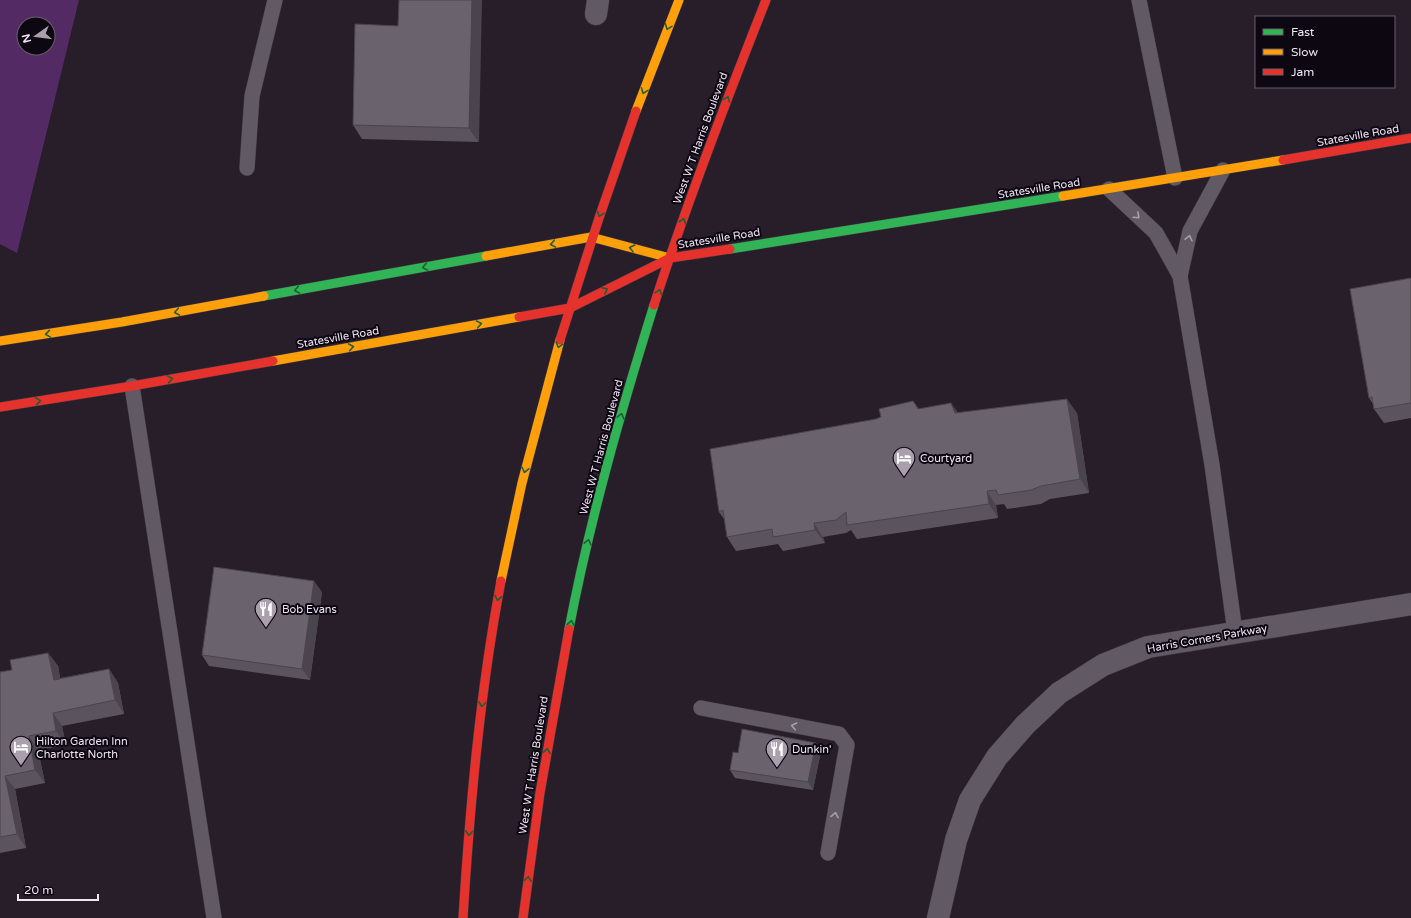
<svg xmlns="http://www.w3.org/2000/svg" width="1411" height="918" viewBox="0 0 1411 918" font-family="'Varela Round',sans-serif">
<rect width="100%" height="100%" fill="#271e2a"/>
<path fill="#542a65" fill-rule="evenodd" d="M 0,0 L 79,0 L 17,253 L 0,244 ZM 24,24 L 48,24 L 48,48 L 24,48 Z"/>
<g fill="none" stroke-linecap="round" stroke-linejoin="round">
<g stroke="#403943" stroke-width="16">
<g id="lane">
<polyline points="1139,0 1175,178"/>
<polyline points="247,168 252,96 275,0"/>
<polyline points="1109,189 1156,233 1180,276 1212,465 1235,632"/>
<polyline points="1180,276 1190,231 1223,170"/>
<polyline points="132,386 214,918"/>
<polyline points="701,708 839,734 847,745 828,853"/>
</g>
</g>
<g stroke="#403943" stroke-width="23">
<g id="street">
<polyline points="596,14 598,0"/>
<polyline points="938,918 956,840 970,800 997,757 1025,725 1059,693 1103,665 1148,647 1411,604"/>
</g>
</g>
<g stroke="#403943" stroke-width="10">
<g id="fast">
<polyline points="730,249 1063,196"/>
<polyline points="264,296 486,256"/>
<path d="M 569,629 C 590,519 621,411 654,305"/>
</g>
</g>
<g stroke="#403943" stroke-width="10">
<g id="slow">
<polyline points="636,111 679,0"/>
<polyline points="1063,196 1283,160"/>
<polyline points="486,256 591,237 670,258"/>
<polyline points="0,341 122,322 264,296"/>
<polyline points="273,361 519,317"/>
<polyline points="501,581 522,483 560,340"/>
</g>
</g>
<g stroke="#403943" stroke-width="10">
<g id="jam">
<polyline points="1283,160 1411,138"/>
<path d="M 654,305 C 687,202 726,101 766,0"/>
<polyline points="519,317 570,308 670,258 730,249"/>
<polyline points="560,340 599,218 636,111"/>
<polyline points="0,407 132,386 273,361"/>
<path d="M 463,918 C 470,805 480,692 501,581"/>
<polyline points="523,918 540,793 569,629"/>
</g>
</g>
<use href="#lane" stroke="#615a64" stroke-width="15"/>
<use href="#street" stroke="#615a64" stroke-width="22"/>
<use href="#fast" stroke="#30b455" stroke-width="9"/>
<use href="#slow" stroke="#ff9f0a" stroke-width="9"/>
<use href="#jam" stroke="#e5322d" stroke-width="9"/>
</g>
<g fill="#5b545e">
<polygon points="398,26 479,142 362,139 353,125"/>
<polygon points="1411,278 1411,418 1384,423 1374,409 1373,404 1369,398"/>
<polygon points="913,401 919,409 958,413 1077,413 1089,493 1050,499 1041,504 1007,509 1004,504 996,505 998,518 857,539 851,530 846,533 823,537 825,543 783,551 778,544 736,551 727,537 724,519 719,512 876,419 881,417"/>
<polygon points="322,592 310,680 209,666 202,655"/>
<polygon points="48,653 58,666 60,678 109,669 118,683 124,714 62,726 66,745 38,750 45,783 15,789 26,848 0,853 0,672 12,670"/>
<polygon points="816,743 821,751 813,790 735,778 730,770 738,753"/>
</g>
<g fill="#4a454c">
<polygon points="472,0 482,0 479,142 469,128"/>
<polygon points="1067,399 1077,413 1089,493 1080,479"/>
<polygon points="951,403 961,417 955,413"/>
<polygon points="987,491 996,505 998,518 989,504"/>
<polygon points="814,523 823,537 825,543 815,530"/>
<polygon points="314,581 322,592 310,680 302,669"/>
<polygon points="48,653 58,666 63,693 54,680"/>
<polygon points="109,669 118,683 124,714 115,700"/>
<polygon points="53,713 62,726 66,745 56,731"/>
<polygon points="29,736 38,750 45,783 35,770"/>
<polygon points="816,743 821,751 813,790 808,782"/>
<polygon points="5,776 15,789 26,848 17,834"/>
</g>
<g fill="#6a626d" stroke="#4a454c">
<polygon points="399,0 472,0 469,128 353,125 355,24 398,26"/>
<polygon points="1411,278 1411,403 1374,409 1372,397 1369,398 1350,289"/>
<polygon points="1067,399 1080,479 1041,486 1031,490 998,495 996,490 987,491 989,504 847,525 846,512 836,520 814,523 815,530 773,537 772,529 727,537 723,510 719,512 710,449 876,419 881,417 879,409 913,401 918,409 951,403 955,413"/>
<polygon points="214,567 314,581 302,669 202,655"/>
<polygon points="48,653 54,680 109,669 115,700 53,713 56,731 29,736 35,770 5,776 17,834 0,837 0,672 12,670 10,660"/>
<polygon points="742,729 816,743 808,782 730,770 733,752 738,753"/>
</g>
<defs><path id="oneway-chevron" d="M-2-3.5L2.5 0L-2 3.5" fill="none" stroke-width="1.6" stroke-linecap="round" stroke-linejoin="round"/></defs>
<g stroke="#1e5e33">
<use href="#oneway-chevron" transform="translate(668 27) rotate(111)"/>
<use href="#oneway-chevron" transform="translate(644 91) rotate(111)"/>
<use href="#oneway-chevron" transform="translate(727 99) rotate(-69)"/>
<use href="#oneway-chevron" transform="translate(600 214) rotate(109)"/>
<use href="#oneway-chevron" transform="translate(683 221) rotate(-71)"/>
<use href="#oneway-chevron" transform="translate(553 244) rotate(170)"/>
<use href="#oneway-chevron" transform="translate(632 248) rotate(-166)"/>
<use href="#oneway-chevron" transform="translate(425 267) rotate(170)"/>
<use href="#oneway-chevron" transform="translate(297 290) rotate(170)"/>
<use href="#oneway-chevron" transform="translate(605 290) rotate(-26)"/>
<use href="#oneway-chevron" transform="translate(659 292) rotate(-72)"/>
<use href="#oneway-chevron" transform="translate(177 312) rotate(170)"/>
<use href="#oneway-chevron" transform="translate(479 324) rotate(-10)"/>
<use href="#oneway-chevron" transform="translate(48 334) rotate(171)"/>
<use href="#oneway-chevron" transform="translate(559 345) rotate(106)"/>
<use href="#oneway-chevron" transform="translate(351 347) rotate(-10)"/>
<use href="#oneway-chevron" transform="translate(170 379) rotate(-10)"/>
<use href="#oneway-chevron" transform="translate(38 401) rotate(-9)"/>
<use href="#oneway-chevron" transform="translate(621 416) rotate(-75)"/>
<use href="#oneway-chevron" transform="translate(525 470) rotate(103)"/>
<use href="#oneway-chevron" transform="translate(588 542) rotate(-76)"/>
<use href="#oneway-chevron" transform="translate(498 598) rotate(100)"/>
<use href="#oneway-chevron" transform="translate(571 623) rotate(-79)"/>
<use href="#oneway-chevron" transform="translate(482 704) rotate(97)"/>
<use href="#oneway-chevron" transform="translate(547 751) rotate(-80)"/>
<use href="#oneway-chevron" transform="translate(469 833) rotate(94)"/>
<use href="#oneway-chevron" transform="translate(528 879) rotate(-82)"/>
</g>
<g stroke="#a89fac">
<use href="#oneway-chevron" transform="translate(1137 216) rotate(43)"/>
<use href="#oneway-chevron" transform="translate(1189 238) rotate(-77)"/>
<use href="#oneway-chevron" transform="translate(794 726) rotate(-169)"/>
<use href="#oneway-chevron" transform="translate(835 815) rotate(-80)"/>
</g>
<defs>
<g id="hotel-pin" transform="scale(1.15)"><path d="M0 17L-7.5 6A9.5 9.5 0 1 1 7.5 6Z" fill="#a99fad" stroke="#0d0711"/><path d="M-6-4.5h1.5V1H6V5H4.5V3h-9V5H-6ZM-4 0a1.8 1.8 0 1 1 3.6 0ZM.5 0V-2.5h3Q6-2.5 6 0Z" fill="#fff"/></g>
<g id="restaurant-pin" transform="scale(1.15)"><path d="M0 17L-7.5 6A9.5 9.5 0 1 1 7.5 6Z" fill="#a99fad" stroke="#0d0711"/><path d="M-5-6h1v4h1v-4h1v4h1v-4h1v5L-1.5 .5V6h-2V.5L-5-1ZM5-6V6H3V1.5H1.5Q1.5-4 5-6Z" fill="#fff"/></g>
</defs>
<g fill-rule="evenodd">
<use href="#hotel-pin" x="904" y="458"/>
<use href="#restaurant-pin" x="266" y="609"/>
<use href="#hotel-pin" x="21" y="747"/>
<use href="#restaurant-pin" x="777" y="749"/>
</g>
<g text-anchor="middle" stroke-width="4" stroke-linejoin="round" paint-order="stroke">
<g font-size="11" fill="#efe4f4" stroke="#0d0711">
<text transform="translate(1358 135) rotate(-10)" y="4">Statesville Road</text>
<text transform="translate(700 138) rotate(-70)" y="4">West W T Harris Boulevard</text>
<text transform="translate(1039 188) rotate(-9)" y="4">Statesville Road</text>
<text transform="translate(719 238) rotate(-9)" y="4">Statesville Road</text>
<text transform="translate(338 337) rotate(-10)" y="4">Statesville Road</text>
<text transform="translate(601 447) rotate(-75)" y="4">West W T Harris Boulevard</text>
<text transform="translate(1207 638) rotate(-10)" y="4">Harris Corners Parkway</text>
<text transform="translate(533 765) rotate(-81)" y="4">West W T Harris Boulevard</text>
</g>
<g font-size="11" fill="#efe4f4" stroke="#0d0711" text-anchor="start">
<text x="920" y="462">Courtyard</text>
<text x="282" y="613">Bob Evans</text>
<text x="36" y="745">Hilton Garden Inn<tspan x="36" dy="13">Charlotte North</tspan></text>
<text x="792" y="753">Dunkin'</text>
</g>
</g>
<rect x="1255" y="16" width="140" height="72" fill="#0d0711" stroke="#675f6c"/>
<rect x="1263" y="29" width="20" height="6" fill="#30b455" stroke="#675f6c"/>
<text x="1291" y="36" font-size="12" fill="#efe4f4">Fast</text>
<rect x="1263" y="49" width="20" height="6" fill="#ff9f0a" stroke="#675f6c"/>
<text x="1291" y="56" font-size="12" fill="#efe4f4">Slow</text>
<rect x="1263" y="69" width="20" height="6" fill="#e5322d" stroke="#675f6c"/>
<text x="1291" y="76" font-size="12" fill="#efe4f4">Jam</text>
<g transform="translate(36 36) rotate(256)"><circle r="19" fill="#0d0711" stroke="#675f6c"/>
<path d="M0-3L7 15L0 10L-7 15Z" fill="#a99fad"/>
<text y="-6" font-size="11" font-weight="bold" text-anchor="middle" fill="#efe4f4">N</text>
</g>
<path d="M18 894v6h80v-6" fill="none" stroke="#efe4f4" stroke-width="2"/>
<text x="24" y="894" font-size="12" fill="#efe4f4" stroke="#0d0711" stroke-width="3" paint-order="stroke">20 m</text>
</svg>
